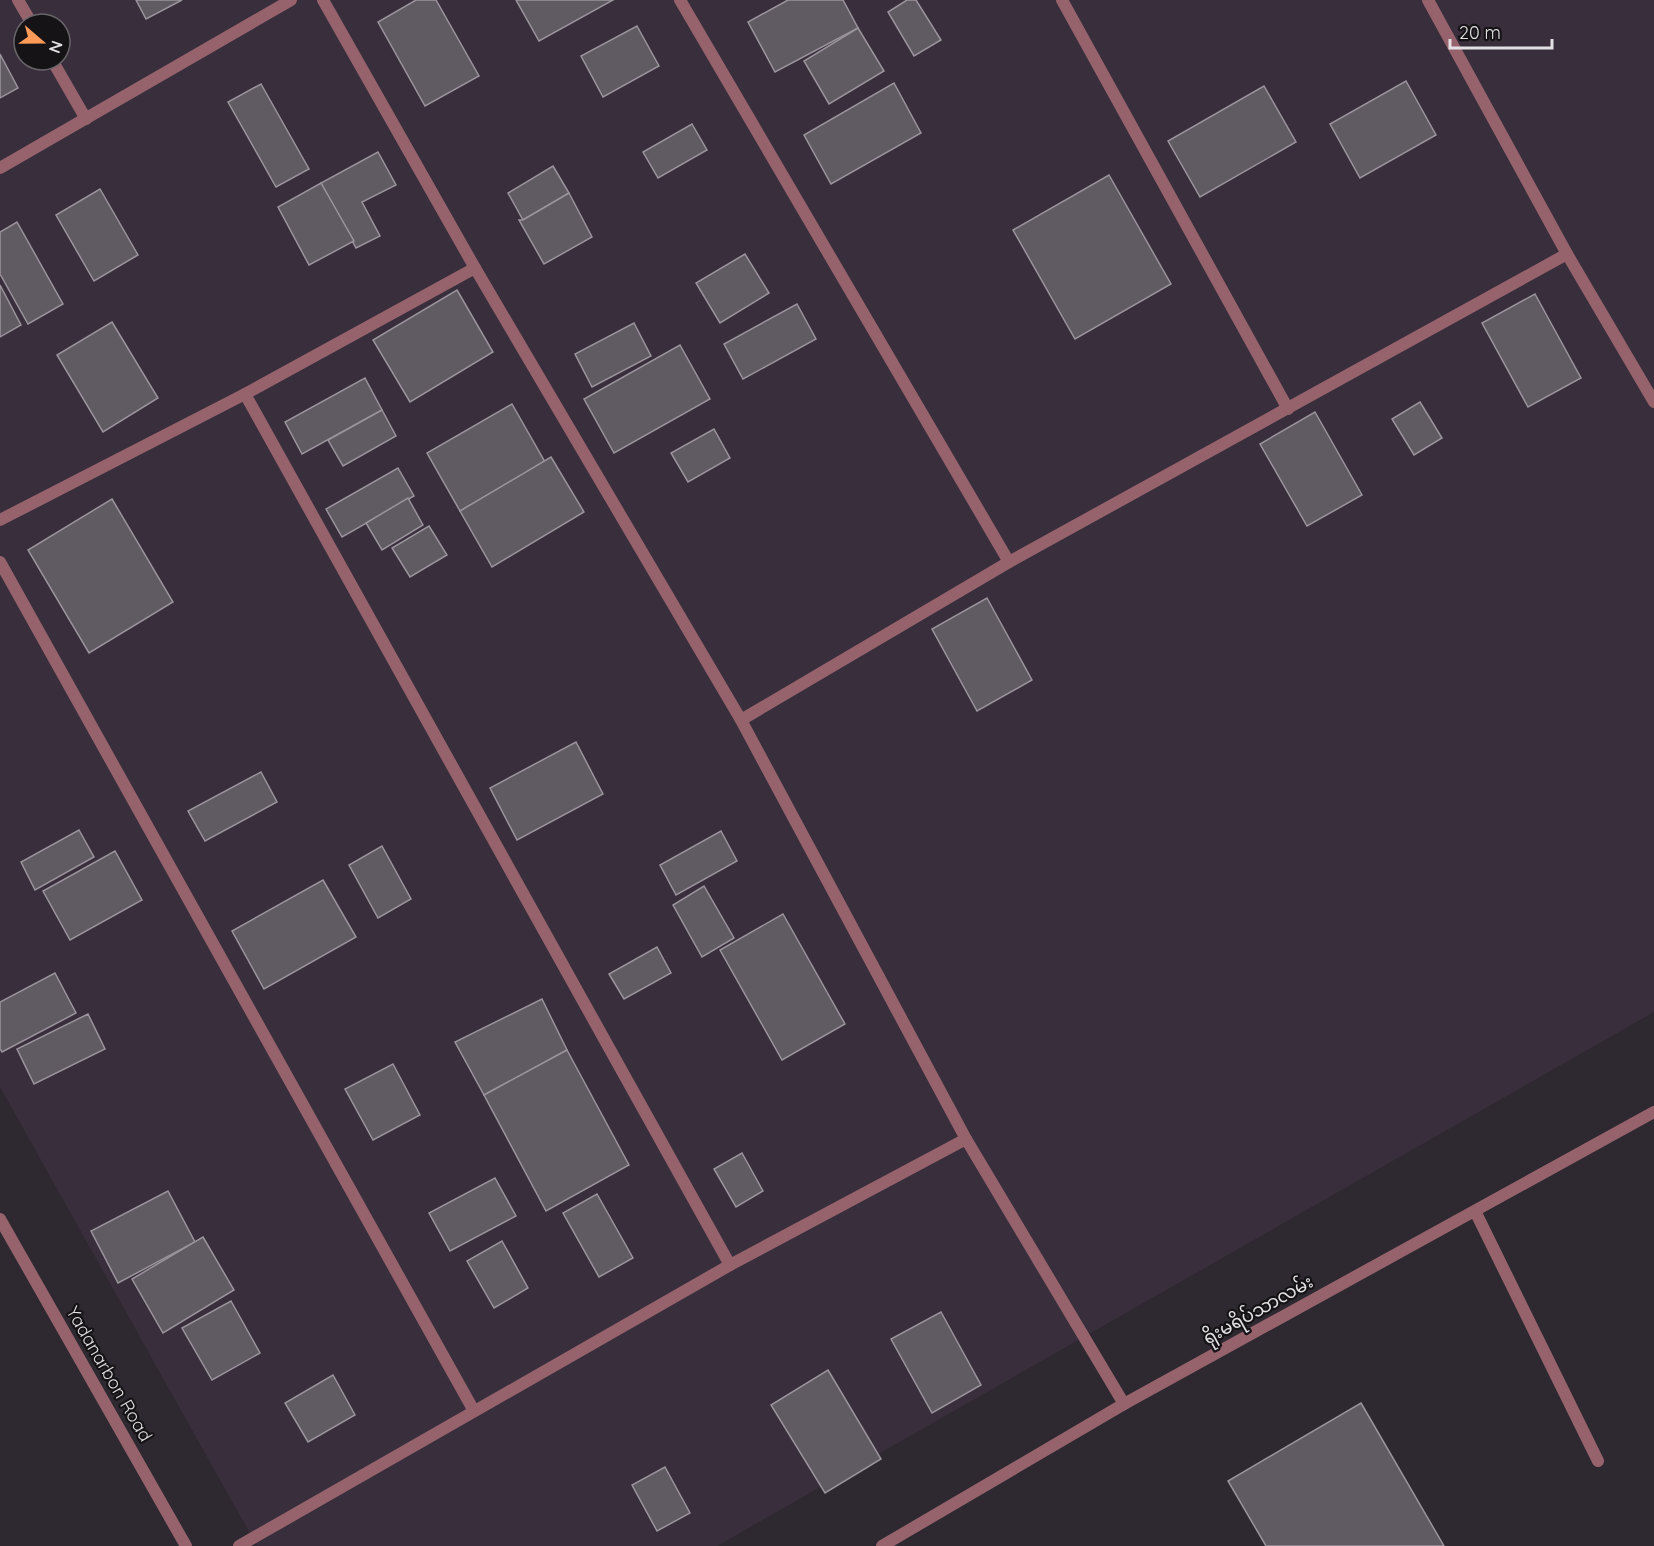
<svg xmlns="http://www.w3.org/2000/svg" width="1654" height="1546" viewBox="0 0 1654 1546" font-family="Quicksand,'Noto Sans Myanmar',sans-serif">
<rect width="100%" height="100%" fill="#2e2930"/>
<path fill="#392e3c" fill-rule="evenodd" d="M 0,0 L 1654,0 L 1654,1012 L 717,1546 L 257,1546 L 0,1087 ZM 24,24 L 60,24 L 60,60 L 24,60 Z"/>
<g fill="#605a62" stroke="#9a949d" stroke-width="1.5">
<polygon points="136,0 182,0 146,19"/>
<polygon points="416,0 436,0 479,76 425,106 378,22"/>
<polygon points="516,0 613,0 539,41"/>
<polygon points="788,0 843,0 858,28 775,72 748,22"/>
<polygon points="907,0 916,0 941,40 914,56 888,12"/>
<polygon points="637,26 659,66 603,97 581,56"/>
<polygon points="858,28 884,71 829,104 804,61"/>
<polygon points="0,54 18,88 0,98"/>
<polygon points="1406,81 1436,135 1360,178 1330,124"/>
<polygon points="894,83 921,133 831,184 804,135"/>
<polygon points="261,84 309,169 276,187 228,102"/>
<polygon points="1264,86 1296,142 1200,197 1168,141"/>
<polygon points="692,124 707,150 658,178 643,152"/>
<polygon points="378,152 396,185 362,202 380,236 356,248 321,183"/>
<polygon points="553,166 569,193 523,220 508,193"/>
<polygon points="1109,175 1171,284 1075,339 1013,230"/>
<polygon points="321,183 354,241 309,265 278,207"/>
<polygon points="100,189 138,255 94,281 56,215"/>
<polygon points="569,193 592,237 544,264 519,220 523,220"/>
<polygon points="17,222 63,304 28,324 0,274 0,232"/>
<polygon points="745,254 769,293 720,323 696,283"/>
<polygon points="0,285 21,325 0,337"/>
<polygon points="457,290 493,352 410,402 373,340"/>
<polygon points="1535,294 1581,378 1528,407 1482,323"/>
<polygon points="797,304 816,339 743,379 724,344"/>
<polygon points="112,322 158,398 103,432 57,355"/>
<polygon points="634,323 651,356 592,387 575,354"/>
<polygon points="680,345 710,399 614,453 584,399"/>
<polygon points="365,378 382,410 302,454 285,422"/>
<polygon points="1420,402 1442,438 1414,455 1392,419"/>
<polygon points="512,404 545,462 460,511 427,453"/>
<polygon points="382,410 396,436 343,466 328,440"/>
<polygon points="1315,412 1362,495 1307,526 1260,444"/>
<polygon points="714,429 730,458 688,482 671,453"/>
<polygon points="551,457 584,512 492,567 460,511"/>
<polygon points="398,468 414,496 342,537 326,509"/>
<polygon points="408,498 423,525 382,550 366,523"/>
<polygon points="112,499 173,602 89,653 28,550"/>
<polygon points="429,526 447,555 410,577 392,548"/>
<polygon points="987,598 1032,680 977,711 932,629"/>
<polygon points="576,742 603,794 517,840 490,788"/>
<polygon points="261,772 277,802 205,841 188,811"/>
<polygon points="79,830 94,857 35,890 21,862"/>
<polygon points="721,831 737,861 676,895 660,865"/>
<polygon points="382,846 411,899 378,918 349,865"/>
<polygon points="115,851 142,900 70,940 43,891"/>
<polygon points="323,880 356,937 264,989 232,931"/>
<polygon points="704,886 734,938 702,957 673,905"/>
<polygon points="783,914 845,1024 782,1060 720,950"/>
<polygon points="657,947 671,973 624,999 609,974"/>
<polygon points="55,973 76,1013 2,1052 0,1049 0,1002"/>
<polygon points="542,999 567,1050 484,1095 455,1042"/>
<polygon points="88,1014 105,1049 34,1084 17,1049"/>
<polygon points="567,1050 629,1165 546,1211 484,1095"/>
<polygon points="393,1064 420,1115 373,1140 345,1089"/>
<polygon points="742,1153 763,1191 736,1207 714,1169"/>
<polygon points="495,1178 516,1216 450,1251 429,1213"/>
<polygon points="168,1191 195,1242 118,1283 91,1231"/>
<polygon points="597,1194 633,1258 599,1277 563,1213"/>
<polygon points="203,1237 234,1290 163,1333 132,1279"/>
<polygon points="502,1241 528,1288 494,1308 467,1261"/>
<polygon points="231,1301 260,1353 212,1380 182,1328"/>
<polygon points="941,1312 981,1385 932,1413 891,1339"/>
<polygon points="828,1370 881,1459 825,1493 771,1405"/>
<polygon points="333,1375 355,1415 308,1442 285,1403"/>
<polygon points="1361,1403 1444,1546 1266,1546 1228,1481"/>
<polygon points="665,1467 690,1513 657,1531 632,1485"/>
</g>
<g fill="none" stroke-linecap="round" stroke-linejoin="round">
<polyline stroke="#96636d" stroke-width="12" points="1475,1211 1598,1461"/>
<g stroke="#96636d" stroke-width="12">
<polyline points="18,0 32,24"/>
<polyline points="323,0 475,268 741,720 966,1139 1124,1404"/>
<polyline points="680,0 1009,562"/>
<polyline points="1062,0 1288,409"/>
<polyline points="1428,0 1567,254 1654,402"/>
<polyline points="52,60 86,119"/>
<polyline points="0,168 291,0"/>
<polyline points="245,394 730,1265"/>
<polyline points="0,520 245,394 475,268"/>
<polyline points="0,562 474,1411"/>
<polyline points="741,720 1009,562 1567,254"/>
<polyline points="239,1546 730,1265 966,1139"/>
</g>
<g stroke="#96636d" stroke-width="12">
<polyline points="0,1219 186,1546"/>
<polyline points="882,1546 1124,1404 1654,1112"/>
</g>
</g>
<g text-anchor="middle" stroke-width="4.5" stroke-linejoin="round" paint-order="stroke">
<g font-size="18" fill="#e4e1e5" stroke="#151316">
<text transform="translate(1258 1310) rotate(-29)" y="6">ရိုးမရိပ်သာလမ်း</text>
<text transform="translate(109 1374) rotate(60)" y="6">Yadanarbon Road</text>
</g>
</g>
<g transform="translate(42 42) rotate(110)"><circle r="28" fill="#151316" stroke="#686569" stroke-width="1.5"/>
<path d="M0-4.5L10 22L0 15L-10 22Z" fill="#fe9b59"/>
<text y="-9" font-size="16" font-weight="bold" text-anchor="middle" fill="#e4e1e5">N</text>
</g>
<path d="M1450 39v9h102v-9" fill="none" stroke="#e4e1e5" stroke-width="3"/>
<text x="1459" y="39" font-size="18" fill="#e4e1e5" stroke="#151316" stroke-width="4.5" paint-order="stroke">20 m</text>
</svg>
